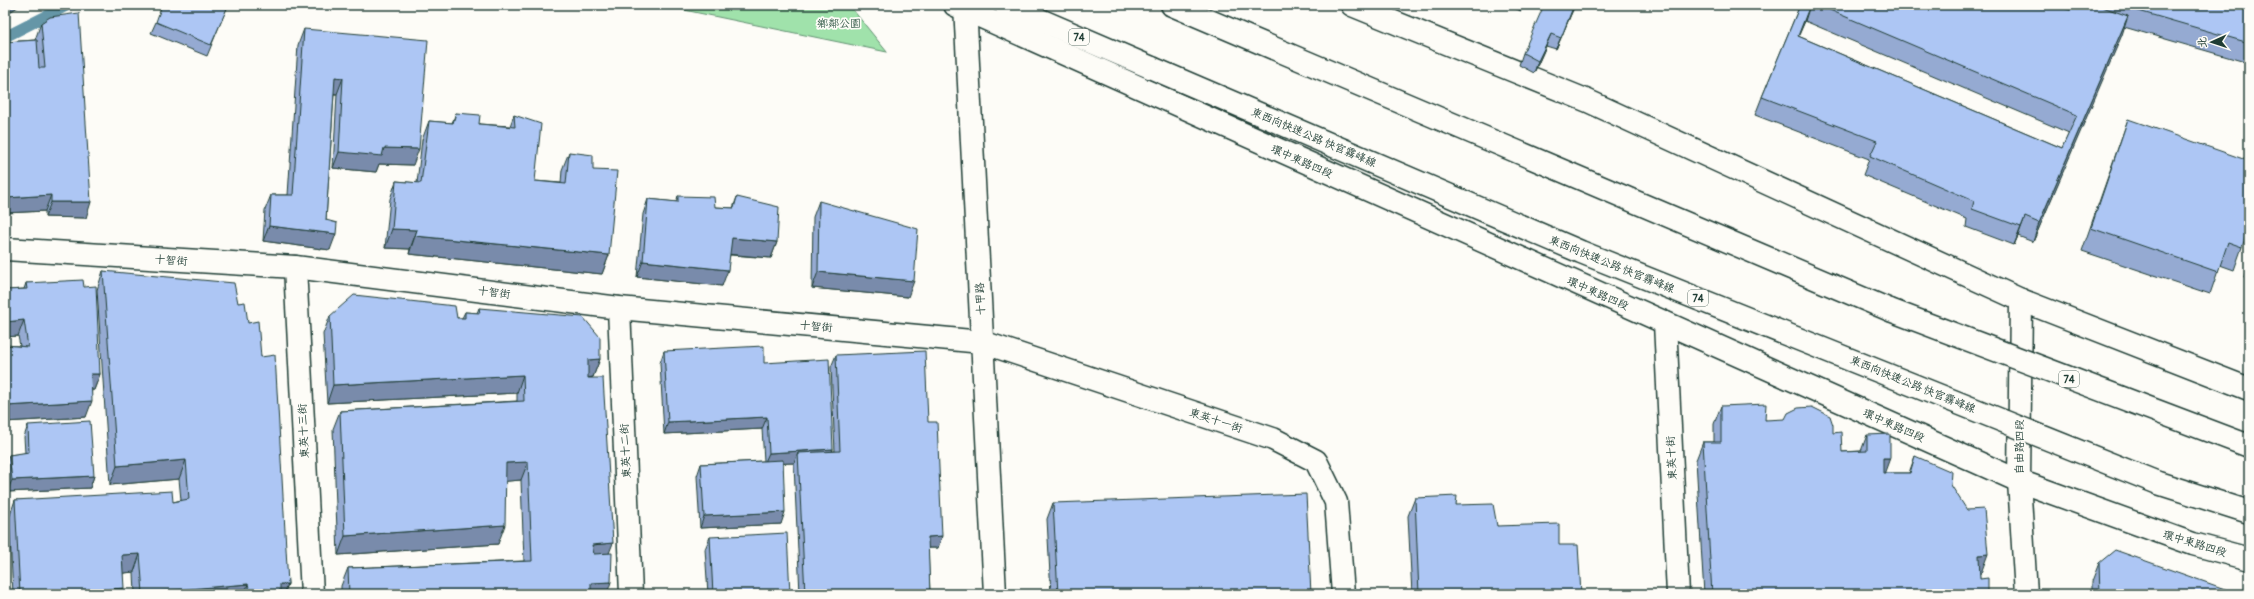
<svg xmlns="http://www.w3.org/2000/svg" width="2254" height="599" viewBox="0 0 2254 599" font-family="Pangolin,'LXGW WenKai TC',sans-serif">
<rect width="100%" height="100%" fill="#fdfcf7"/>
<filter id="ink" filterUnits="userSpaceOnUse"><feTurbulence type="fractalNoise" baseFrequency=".025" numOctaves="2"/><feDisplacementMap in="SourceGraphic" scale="8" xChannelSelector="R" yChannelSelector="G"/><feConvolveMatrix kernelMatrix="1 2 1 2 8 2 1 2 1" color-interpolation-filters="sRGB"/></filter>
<g filter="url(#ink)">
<polygon fill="#a0e2ab" stroke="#609070" points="660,5 849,5 887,52"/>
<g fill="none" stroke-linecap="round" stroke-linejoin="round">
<polyline stroke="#6596a7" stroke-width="11" points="5,37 68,5"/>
<g stroke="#1f3d34" stroke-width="25">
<g id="minor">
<polyline points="955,5 2019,481 2193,544 2249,559"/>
<polyline points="965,5 995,594"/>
<polyline points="1352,5 1588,101 2021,300 2249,389"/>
<polyline points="5,249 295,267 619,308 982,342 1273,439 1316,461 1336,502 1343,594"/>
<polyline points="295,267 312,594"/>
<polyline points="2021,300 2019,481 2026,594"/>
<polyline points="619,308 631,594"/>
<polyline points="1665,323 1678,594"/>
</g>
</g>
<g stroke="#1f3d34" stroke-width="25">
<g id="trunk">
<polyline points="1005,5 1152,68"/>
<polyline points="1172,5 1890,310"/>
</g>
</g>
<use href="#minor" stroke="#fdfcf7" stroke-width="22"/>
<use href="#trunk" stroke="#fdfcf7" stroke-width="22"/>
<g stroke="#1f3d34" stroke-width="25" stroke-linecap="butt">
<g id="trunk-bridge">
<polyline points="1152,68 1581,252 2158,483 2249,512"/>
<polyline points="1890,310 2249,446"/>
</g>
</g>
<use href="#trunk-bridge" stroke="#fdfcf7" stroke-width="22"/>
</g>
<g fill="#95aad2" stroke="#1f3d34" fill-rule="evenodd">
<polygon points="286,5 296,5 294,8"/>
<polygon points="1507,5 1523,5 1521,11"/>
<polygon points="1575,5 1556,49 1546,46 1534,73 1519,65 1523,53"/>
<path d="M 1800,5 L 2032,5 L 2035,6 L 2070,10 L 2098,5 L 2249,5 L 2249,53 L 2245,62 L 2124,27 L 2033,242 L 2018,236 L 2014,245 L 1966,227 L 1967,219 L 1863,175 L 1869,159 L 1755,115 L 1762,97 ZM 1805,21 L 2069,133 L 2062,148 L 1798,36 Z"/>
<polygon points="2059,5 2066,5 2065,7"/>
<polygon points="228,6 223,17 207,56 151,33 156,22"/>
<polygon points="41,23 86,218 45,217 45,211 5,213 5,42 35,40"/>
<polygon points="304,29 413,165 379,164 376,172 333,168 337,94 334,94 326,220 330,250 263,241 265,210 271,195 288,195 298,45"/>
<polygon points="456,113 479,124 510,126 514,115 535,181 561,183 562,170 569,152 593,170 609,255 602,274 409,254 410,249 385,248 390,199 396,181 417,183 422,140 429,121 452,123"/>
<polygon points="2128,119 2242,247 2234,270 2220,265 2210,294 2082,251"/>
<polygon points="678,196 715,207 733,208 737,197 777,242 771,258 730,255 722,286 637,277 643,214 648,199 676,202"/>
<polygon points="819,201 908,297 812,288 813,217"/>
<polygon points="2249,262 2249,279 2244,277"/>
<polygon points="103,271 238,303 248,323 261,357 288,584 284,594 135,594 134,572 123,573 121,594 13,594 9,518 15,500 173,502 181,500 179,479 110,485 97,290"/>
<polygon points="26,283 84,287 100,374 94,390 92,390 86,417 5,422 5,345 20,346 18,336 5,337 5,290 24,289"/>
<polygon points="479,308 600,359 593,377 590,378 609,553 607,594 341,594 341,586 348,568 524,561 521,480 505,481 498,544 338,555 333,429 340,411 517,401 517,393 327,403 323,334 330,316 462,318 465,312 477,313"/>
<polygon points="664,351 764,363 833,449 832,451 835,451 831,367 836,355 928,422 938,548 928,548 930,594 800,594 794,465 794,463 783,463 781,524 700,528 697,476 701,464 764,461 762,429 664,434 660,363"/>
<polygon points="1721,406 1765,420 1833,433 1842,452 1861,451 1867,435 1884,473 1909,473 1915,456 1951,485 1981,573 1979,573 1980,579 1988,594 1704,594 1696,460 1703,442 1714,442 1714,424"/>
<polygon points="28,425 94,476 90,488 7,492 5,467 9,455 25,453 24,437"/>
<polygon points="1415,498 1456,505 1497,526 1559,545 1581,594 1412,594 1408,516"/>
<polygon points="1053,503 1311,594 1051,594 1047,519"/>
<polygon points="710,537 790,594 708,594 705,549"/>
<polygon points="2099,563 2239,594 2092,594 2092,581"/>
</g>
<g fill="#798bab" stroke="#1f3d34">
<polygon points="5,5 21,5 5,15"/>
<polygon points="1574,5 1575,5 1556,49 1561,38"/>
<polygon points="1810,5 1805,21 1791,54 1798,36"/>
<polygon points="2128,16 2122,35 2033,242 2039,223"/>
<polygon points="1551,34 1546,46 1534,73 1538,61"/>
<polygon points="335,77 343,78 337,94 330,93"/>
<polygon points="384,148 419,149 413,165 379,164 376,172 333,168 339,152"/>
<polygon points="51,195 45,211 5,213 5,202 6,198"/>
<polygon points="51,202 91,202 86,218 45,217"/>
<polygon points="2025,217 2018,236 2014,245 2021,227"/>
<polygon points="269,226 336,234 330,250 263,241"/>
<polygon points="392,229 417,230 410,249 385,248"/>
<polygon points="415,236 609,255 602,274 409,254"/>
<polygon points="732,238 777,242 771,258 726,254"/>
<polygon points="643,261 728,270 722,286 637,277"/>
<polygon points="818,272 914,281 908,297 812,288"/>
<polygon points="24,320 18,336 5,337 5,325 6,322"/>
<polygon points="600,359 593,377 581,379 588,360"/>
<polygon points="91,374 100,374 94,390 85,390"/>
<polygon points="523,375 517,393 327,403 333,385"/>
<polygon points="92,401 86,417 5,422 5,410 6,406"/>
<polygon points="767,417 762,429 664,434 668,422"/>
<polygon points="833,449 828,461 798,453 794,463 764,464 769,453"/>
<polygon points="1883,458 1890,458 1883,477 1876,477"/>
<polygon points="186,460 179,479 110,485 117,466"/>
<polygon points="528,462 521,480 499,482 506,463"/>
<polygon points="94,476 90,488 7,492 12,480"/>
<polygon points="785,512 781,524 700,528 704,516"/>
<polygon points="505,525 498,544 338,555 345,536"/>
<polygon points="942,536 938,548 923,548 928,537"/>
<polygon points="613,543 606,561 586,563 592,545"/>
<polygon points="140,554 134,572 115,574 122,555"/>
<polygon points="1988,554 1981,573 1972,573 1979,555"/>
<polygon points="611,582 607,594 587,594 591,583"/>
<polygon points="248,584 245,594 143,594 143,593"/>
<polygon points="280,584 288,584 284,594 277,594"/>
<polygon points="124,588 121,594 54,594"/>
</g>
<g fill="#adc6f4" stroke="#1f3d34">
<polygon points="162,5 226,5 228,6 211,45 156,22"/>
<polygon points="1544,5 1574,5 1561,38 1551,34 1538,61 1523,53"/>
<polygon points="1800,5 1810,5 1798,36 2062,148 2077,115 1818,5 2032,5 2035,6 2036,5 2053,5 2070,10 2072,5 2097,5 2128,16 2039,223 2025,217 2021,227 1972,209 1974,201 1870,156 1877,141 1762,97"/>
<polygon points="2118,5 2249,5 2249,43"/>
<polygon points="79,13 91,202 51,202 51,195 6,198 5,178 5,42 37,40 39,68 45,68 41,23 50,17"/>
<polygon points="304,29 428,40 419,149 384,148 382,156 339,152 343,78 335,77 326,220 337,223 336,234 269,226 271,195 293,195"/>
<polygon points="456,113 480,115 479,124 515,127 514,115 541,124 535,181 566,184 569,152 593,155 593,170 617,171 609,255 415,236 417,230 392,229 396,181 421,183 429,121 453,123"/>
<polygon points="2128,119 2249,161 2249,227 2242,247 2228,242 2218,272 2091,228"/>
<polygon points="678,196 714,197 715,207 734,208 737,197 779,207 777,242 732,238 728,270 643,261 648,199 678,202"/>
<polygon points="819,201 918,229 914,281 818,272"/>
<polygon points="103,271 234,283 238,303 245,302 248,323 258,321 261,357 275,355 288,584 280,584 280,594 251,594 248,584 143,593 140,554 122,555 124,588 54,594 20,594 15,500 172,491 173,502 189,499 186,460 117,466"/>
<polygon points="83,280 84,287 96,286 100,374 91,374 92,401 6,406 5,345 28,347 24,320 6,322 5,309 5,290 27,289 26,283"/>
<polygon points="354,295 455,306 457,318 465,318 465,312 480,313 479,308 583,317 600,337 600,359 588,360 588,378 603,378 613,543 592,545 594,554 612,553 611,582 591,583 591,594 349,594 348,568 532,561 528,462 506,463 505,525 345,536 340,411 524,401 523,375 333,385 330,316"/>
<polygon points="764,346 764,363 829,359 833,449 769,453 767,417 668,422 664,351"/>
<polygon points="925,351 928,422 937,422 942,536 928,537 930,594 805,594 798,453 840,451 836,355"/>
<polygon points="1766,404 1765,420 1785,419 1788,413 1798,408 1812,407 1830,416 1833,425 1833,433 1841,432 1842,452 1867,451 1867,435 1890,434 1890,458 1883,458 1883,473 1910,473 1915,456 1952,472 1951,485 1967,510 1984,509 1988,554 1979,555 1980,579 1988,578 1988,594 1712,594 1703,442 1721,442 1721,406"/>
<polygon points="90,421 94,476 12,480 9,455 29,452 28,425"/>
<polygon points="783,460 785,512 704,516 701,464"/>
<polygon points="1306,494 1311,594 1058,594 1053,503"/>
<polygon points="1457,496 1456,505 1493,504 1497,526 1559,524 1559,545 1578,545 1581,594 1419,594 1415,498"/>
<polygon points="787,533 790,594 713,594 710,537"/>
<polygon points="2115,550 2239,594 2100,594 2099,563"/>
</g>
</g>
<g text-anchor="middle" stroke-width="3.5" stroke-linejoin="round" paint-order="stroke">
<g fill="#fdfcf7" stroke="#62766e" stroke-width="1">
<rect x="1069" y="29" width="20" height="16" rx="3"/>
<rect x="1688" y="290" width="20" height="16" rx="3"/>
<rect x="2059" y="371" width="20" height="16" rx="3"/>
</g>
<g font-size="10" font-weight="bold" fill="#1f3d34">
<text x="1079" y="41">74</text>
<text x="1698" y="302">74</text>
<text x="2069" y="383">74</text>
</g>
<g font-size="11" fill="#395e4c" stroke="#fdfcf7">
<text x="839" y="27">鄉鄰公園</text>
</g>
<g font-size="11" fill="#1f3d34" stroke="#fdfcf7">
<text transform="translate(1314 137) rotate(23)" y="4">東西向快速公路 快官霧峰線</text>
<text transform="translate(1302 161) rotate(24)" y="4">環中東路四段</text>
<text transform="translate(171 260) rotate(4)" y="4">十智街</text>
<text transform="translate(1612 264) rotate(22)" y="4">東西向快速公路 快官霧峰線</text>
<text transform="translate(494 292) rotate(7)" y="4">十智街</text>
<text transform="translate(1598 293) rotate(24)" y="4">環中東路四段</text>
<text transform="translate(980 299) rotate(-93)" y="4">十甲路</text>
<text transform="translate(816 326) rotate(5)" y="4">十智街</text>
<text transform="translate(1913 384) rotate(22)" y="4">東西向快速公路 快官霧峰線</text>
<text transform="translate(1216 420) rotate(18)" y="4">東英十一街</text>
<text transform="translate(1894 425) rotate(24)" y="4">環中東路四段</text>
<text transform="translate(303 431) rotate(-93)" y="4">東英十三街</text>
<text transform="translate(2019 447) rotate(-90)" y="4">自由路四段</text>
<text transform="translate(625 451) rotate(-93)" y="4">東英十二街</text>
<text transform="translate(1671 458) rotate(-93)" y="4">東英十街</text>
<text transform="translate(2195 543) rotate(17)" y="4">環中東路四段</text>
</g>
</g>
<rect width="2254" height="599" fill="none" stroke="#fdfcf7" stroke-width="20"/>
<rect x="10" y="10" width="2234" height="579" fill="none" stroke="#1f3d34" stroke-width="1.5" filter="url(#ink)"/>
<g transform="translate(2212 42) rotate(267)" stroke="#fdfcf7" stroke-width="3" paint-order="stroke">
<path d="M0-3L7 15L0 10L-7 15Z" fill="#1f3d34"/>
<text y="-6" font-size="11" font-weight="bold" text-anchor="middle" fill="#1f3d34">北</text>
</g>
</svg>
